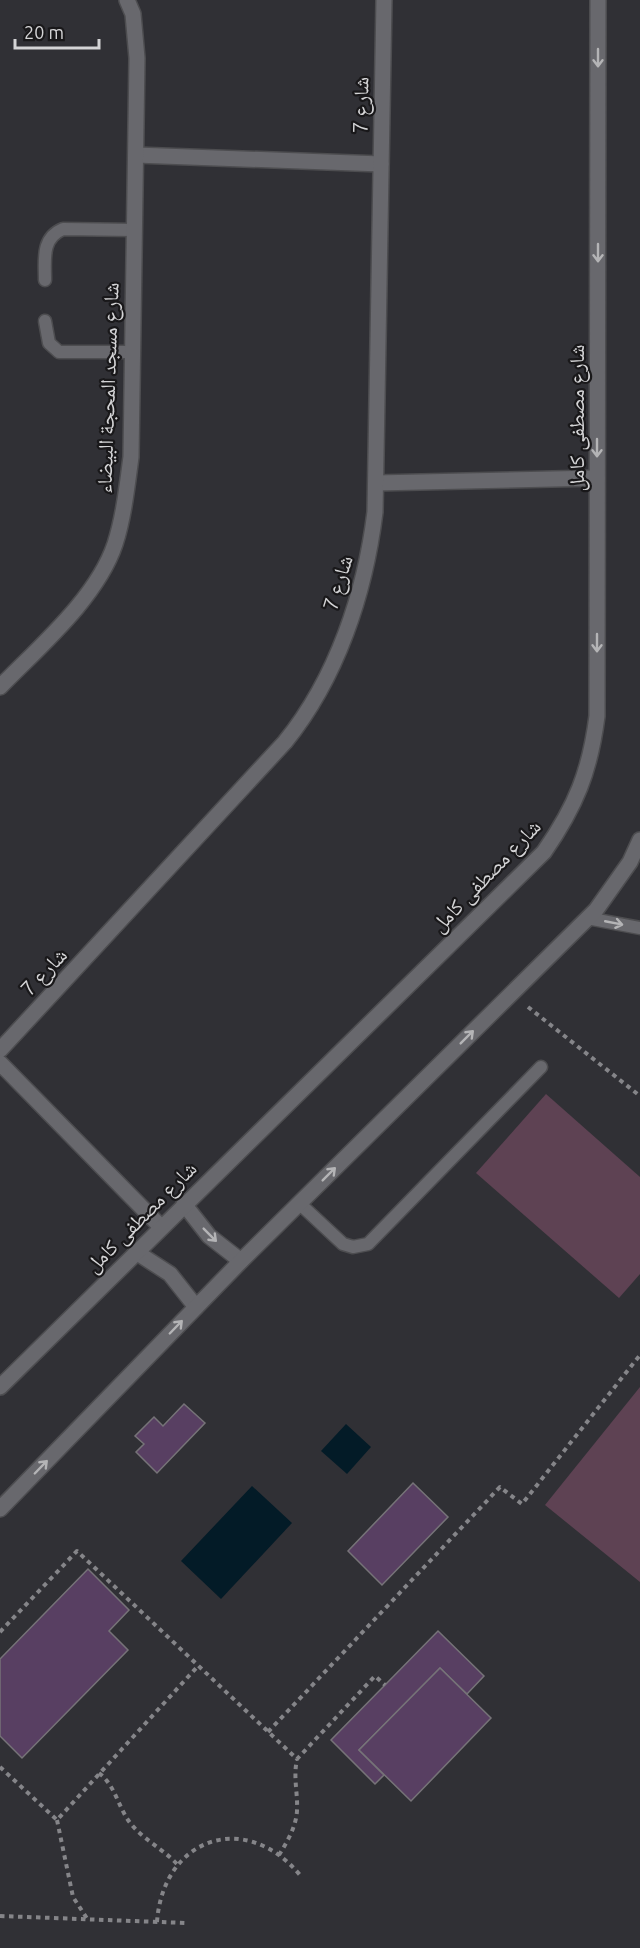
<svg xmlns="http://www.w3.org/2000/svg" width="640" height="1948" viewBox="0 0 640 1948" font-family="Ubuntu,'Noto Naskh Arabic',sans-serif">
<rect width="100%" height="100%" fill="#303035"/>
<g fill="#5e4253">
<polygon points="546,1094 640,1177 640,1274 619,1298 476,1173"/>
<polygon points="640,1387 640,1582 545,1505"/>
</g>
<g fill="#031b27">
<polygon points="346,1424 371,1447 347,1474 321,1451"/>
<polygon points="252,1486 292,1523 221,1599 181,1561"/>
</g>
<g fill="#583f62" stroke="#767378" stroke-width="1.5">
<polygon points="184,1404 205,1423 157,1473 136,1452 144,1444 135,1436 154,1417 163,1426"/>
<polygon points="413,1483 448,1517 382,1585 348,1551"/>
<polygon points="88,1569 129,1610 109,1631 128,1650 22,1758 0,1736 0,1659"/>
<polygon points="438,1631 484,1676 467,1694 440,1668 359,1750 384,1775 375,1784 331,1740"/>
<polygon points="440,1668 491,1718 411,1801 359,1750"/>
</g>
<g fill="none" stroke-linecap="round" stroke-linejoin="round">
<g stroke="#4d4d50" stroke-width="15">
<g id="service">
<path d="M 45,280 C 45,260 41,238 63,229 L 134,230"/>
<polyline points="45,321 49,343 59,352 132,352"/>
<polyline points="587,918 640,928"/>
<polyline points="299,1203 343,1244 353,1247 368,1244 541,1067"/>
</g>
</g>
<g stroke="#4d4d50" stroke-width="18">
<g id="minor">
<polyline points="136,155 381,164"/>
<polyline points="376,483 597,478"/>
<path d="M 0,687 C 39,647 97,598 115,544 C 124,516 127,486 131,457 L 137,58 L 133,14 L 127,0"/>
<path d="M 0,1050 L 285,742 C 337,678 365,593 375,512 L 384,0"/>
<polyline points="0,1063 161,1227"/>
<polyline points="184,1204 209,1236 241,1261"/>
<polyline points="136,1252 170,1274 196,1307"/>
<path d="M 0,1387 L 544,852 C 576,806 590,771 597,716 L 598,0"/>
<polyline points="0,1509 241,1261 596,910 630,862 640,840"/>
</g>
</g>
<g stroke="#858589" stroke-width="4" stroke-dasharray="4.5 4.5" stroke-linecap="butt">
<polyline points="528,1007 640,1096"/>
<polyline points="0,1632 77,1551 297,1759 375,1676 385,1685"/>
<polyline points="268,1732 500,1487 522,1504 640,1355"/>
<polyline points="0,1767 57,1820 198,1666"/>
<path d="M 99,1773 C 116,1786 118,1808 131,1824 C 144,1840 163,1849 177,1864"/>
<polyline points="57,1820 73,1897 88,1920"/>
<path d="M 279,1855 C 287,1842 296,1827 297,1811 C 298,1793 293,1778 297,1759"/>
<polyline points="0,1916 186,1923"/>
<path d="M 157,1922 C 163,1838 245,1809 300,1875"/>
</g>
<use href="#service" stroke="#68686d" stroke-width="12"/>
<use href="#minor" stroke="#68686d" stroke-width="15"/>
</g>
<defs><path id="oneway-shaft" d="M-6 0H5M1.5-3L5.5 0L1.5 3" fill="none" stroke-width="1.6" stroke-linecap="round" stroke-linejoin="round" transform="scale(1.5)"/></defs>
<g stroke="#b4b4b6">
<use href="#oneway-shaft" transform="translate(598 58) rotate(90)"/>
<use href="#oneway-shaft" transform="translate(598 253) rotate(90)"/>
<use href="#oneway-shaft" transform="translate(597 448) rotate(90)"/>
<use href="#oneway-shaft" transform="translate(597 643) rotate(90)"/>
<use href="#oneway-shaft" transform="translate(614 923) rotate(11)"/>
<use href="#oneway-shaft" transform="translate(467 1037) rotate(-45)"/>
<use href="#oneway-shaft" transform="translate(329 1174) rotate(-45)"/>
<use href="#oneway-shaft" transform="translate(210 1235) rotate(45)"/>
<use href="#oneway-shaft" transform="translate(176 1327) rotate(-46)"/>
<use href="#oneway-shaft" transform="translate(41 1467) rotate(-46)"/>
</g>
<g text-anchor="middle" stroke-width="4.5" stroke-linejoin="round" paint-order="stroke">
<g font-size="21" fill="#d4d4d6" stroke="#19181a">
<text transform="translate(361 105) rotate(-89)" y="7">شارع 7</text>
<text transform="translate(108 388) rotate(-88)" y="7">شارع مسجد المحجة البيضاء</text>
<text transform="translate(577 418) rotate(-90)" y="7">شارع مصطفى كامل</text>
<text transform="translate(338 583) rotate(-73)" y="7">شارع 7</text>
<text transform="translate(486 876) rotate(-46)" y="7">شارع مصطفى كامل</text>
<text transform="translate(44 972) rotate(-47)" y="7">شارع 7</text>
<text transform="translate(141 1217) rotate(-45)" y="7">شارع مصطفى كامل</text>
</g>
</g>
<path d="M15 39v9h84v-9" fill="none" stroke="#d4d4d6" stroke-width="3"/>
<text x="24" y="39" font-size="18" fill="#d4d4d6" stroke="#19181a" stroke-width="4.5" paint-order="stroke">20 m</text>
</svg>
